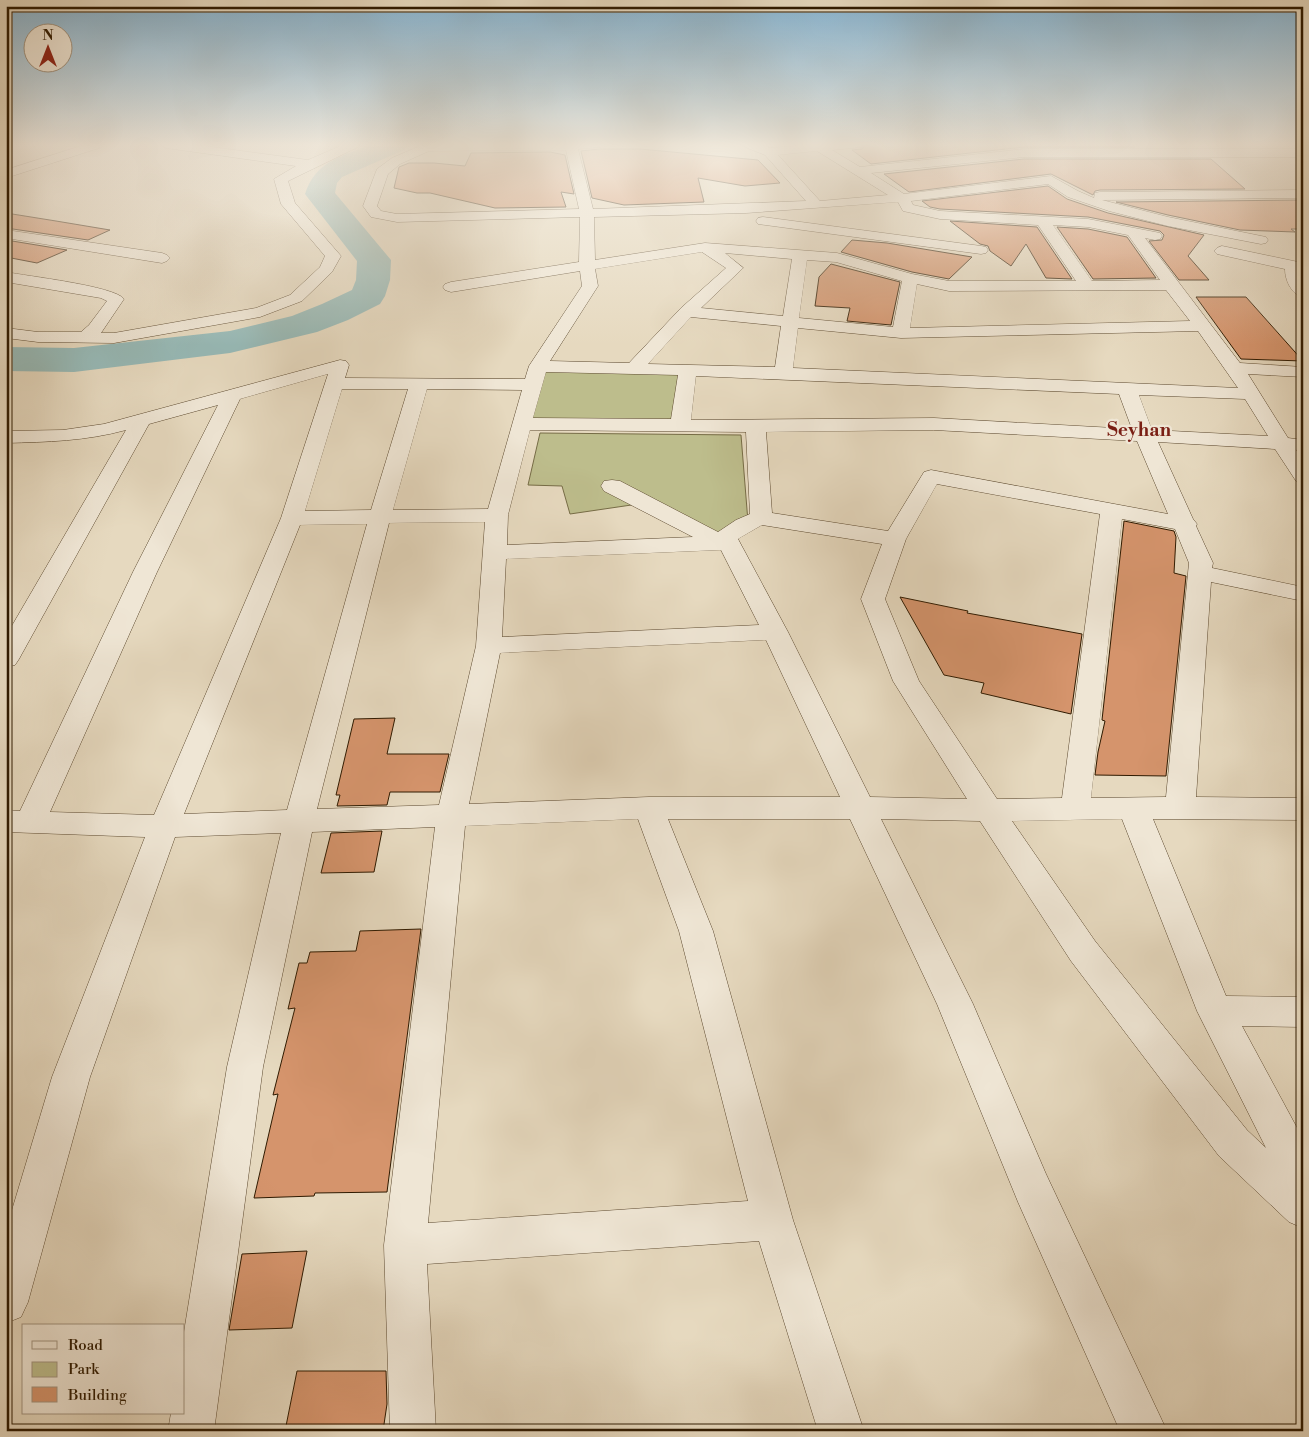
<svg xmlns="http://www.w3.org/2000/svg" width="1309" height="1437" viewBox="0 0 1309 1437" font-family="'Libre Bodoni',serif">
<rect width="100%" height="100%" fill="#e6d9bf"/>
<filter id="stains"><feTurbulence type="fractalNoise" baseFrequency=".004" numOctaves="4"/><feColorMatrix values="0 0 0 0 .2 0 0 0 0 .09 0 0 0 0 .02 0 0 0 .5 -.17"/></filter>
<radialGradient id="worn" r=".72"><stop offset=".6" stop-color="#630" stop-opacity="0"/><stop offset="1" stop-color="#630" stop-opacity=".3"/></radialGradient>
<g fill="#bdbd8c" stroke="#766c46">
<polygon points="538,366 688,370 680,426 521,424"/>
<polygon points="540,433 741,435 748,522 720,543 645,503 570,514 562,486 528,485"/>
</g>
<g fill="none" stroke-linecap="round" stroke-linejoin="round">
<path fill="#97b9b6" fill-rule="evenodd" d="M 373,144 L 408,144 L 404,150 L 342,177 L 337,183 L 335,193 L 391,260 L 390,280 L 385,296 L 380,304 L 348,320 L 317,332 L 230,353 L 74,372 L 6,371 L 6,347 L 74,348 L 230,331 L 292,316 L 322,304 L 352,290 L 356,280 L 357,261 L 305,194 C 316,160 343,156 373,144 Z"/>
</g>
<g fill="#d5946c" stroke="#2f1a00">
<polygon points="866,144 1132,144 1135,147 1024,147 871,164 852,150 862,149"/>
<polygon points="599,149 640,149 758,160 780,183 745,186 698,178 704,202 624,205 592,198 581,151"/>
<polygon points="550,152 565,155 574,194 561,192 566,207 495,208 430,193 417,193 394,188 399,167 409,163 434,163 465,166 471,153"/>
<polygon points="1024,159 1211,159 1245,189 1100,190 1095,191 1093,195 1051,174 909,192 884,174"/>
<polygon points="1048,186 1067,199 1108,213 1204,235 1188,256 1209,280 1179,280 1149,241 1162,240 1164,235 1160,231 1088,217 940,209 930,207 922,201"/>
<polygon points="1303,200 1303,229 1291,229 1295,232 1240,230 1168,215 1116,202"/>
<polygon points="6,213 56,221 110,230 88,240 6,228"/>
<polygon points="950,221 1037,227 1072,279 1046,278 1026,244 1011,266 990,251 988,246 980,244"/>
<polygon points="1057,227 1088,229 1127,237 1156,278 1093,279"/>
<polygon points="6,240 67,250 37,263 6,257"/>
<polygon points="852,240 887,243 972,257 949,279 912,272 841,252"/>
<polygon points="831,264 900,282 891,325 847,321 850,308 815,306 819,277"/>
<polygon points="1196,297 1246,297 1303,361 1241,359"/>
<polygon points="1124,521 1174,531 1176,537 1174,573 1186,576 1166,776 1095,775 1098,752 1105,721 1102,720"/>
<polygon points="900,597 968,611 967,613 1082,634 1071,714 981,693 984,683 944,675"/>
<polygon points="395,718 387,754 449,754 440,792 390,792 387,805 337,806 340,795 336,795 354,719"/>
<polygon points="382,831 374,872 321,873 331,833"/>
<polygon points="421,929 387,1192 315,1193 314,1196 254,1198 278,1094 273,1095 295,1008 288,1009 299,963 307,963 310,952 356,951 360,931"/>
<polygon points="307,1251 292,1328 229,1330 242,1254"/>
<polygon points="297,1371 386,1371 387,1404 383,1431 285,1431"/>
</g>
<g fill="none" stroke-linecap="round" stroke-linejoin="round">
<g stroke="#5d4a30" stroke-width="1">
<g id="street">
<polygon points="87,144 104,144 102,147 6,178 6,170"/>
<path d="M 160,144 L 190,144 L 308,160 L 345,144 L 360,144 L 358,147 L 288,181 L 295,203 L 341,256 L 332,272 L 302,301 L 260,317 L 114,343 L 38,342 L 6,338 L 6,328 L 38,332 L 81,332 L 89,325 L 107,301 L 101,298 L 6,282 L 6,272 C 26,276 115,286 124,299 L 101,333 L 114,333 L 256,308 L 290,295 L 320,267 L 325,256 L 281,204 L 274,179 L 296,166 L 166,148 Z"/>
<path d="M 425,144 L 603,144 L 601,147 L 578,149 L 593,209 L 806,201 L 765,155 L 745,147 L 743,144 L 759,144 L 770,148 L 817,144 L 864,144 L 862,147 L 832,150 L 860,167 L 1024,149 L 1303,149 L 1303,157 L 1024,157 L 871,173 L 904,194 L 1051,176 L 1078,191 L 1094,198 L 1095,193 L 1100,192 L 1303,190 L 1303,198 L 1102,200 L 1168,217 L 1266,237 L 1268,240 L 1266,243 L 1261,244 L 1168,226 L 1109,211 L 1068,197 L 1048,184 L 911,201 L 913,205 L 940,211 L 1088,219 L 1160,233 L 1162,236 L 1160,239 L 1155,240 L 1145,238 L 1240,363 L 1303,367 L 1303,377 L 1248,374 L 1288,438 L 1303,440 L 1303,448 L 1296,450 L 1303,460 L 1303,483 L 1296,481 L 1275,449 L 1158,442 L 1193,519 L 1197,524 L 1196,526 L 1213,563 L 1212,568 L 1303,587 L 1303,601 L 1211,582 L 1196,797 L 1303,798 L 1303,820 L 1153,819 L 1226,996 L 1303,997 L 1303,1027 L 1242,1026 L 1303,1139 L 1303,1228 L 1289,1222 L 1219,1156 L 1071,961 L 980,821 L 881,819 L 973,1004 L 1046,1174 L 1167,1431 L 1120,1431 L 1018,1202 L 937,1004 L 850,819 L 668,819 L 713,931 L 793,1220 L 864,1431 L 818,1431 L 759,1241 L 427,1264 L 436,1431 L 390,1431 L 384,1245 L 435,827 L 312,832 L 263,1067 L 214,1431 L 168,1431 L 171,1413 L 184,1413 L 184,1332 L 227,1067 L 281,833 L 175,837 L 90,1077 L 28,1302 L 21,1317 L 6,1323 L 6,1230 L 52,1077 L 145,837 L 6,832 L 6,810 L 20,811 L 133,572 L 218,405 L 149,424 L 19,659 L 15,665 L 6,667 L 6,636 L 126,430 C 86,441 47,442 6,443 L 6,431 L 63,430 L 104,424 L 340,360 L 346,361 L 349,365 L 345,378 L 525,379 L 529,366 L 582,286 L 580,271 L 451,292 L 445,290 L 443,287 L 445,284 L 451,282 L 579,262 L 580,217 L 397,222 L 371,217 L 363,206 L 377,169 L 392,158 ZM 566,150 L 579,209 L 397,214 L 381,211 L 377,206 L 388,174 L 400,164 L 429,151 ZM 817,151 L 888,195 L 820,201 L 778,155 ZM 898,202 L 903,211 L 940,219 L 1038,225 L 1076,281 L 949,281 L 912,274 L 837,253 L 705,243 L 595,260 L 594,217 L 746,213 ZM 1053,225 L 1088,227 L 1128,235 L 1160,280 L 1092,281 ZM 702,252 L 726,268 L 681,308 L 629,363 L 550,361 L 598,286 L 595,269 ZM 725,253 L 792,259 L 783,316 L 701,308 L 743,268 ZM 807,260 L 836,262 L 902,281 L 893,327 L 799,318 ZM 917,284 L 949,291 L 1166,290 L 1190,321 L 910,328 ZM 691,317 L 781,326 L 775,367 L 648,364 ZM 798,328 L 901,338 L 1198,331 L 1238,388 L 793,368 ZM 546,372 L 678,375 L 671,419 L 533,418 ZM 328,374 L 281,518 L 154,815 L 50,812 L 157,572 L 240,399 ZM 696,376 L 1119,394 L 1132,429 L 934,418 L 691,420 ZM 342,389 L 408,389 L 371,510 L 305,511 ZM 427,389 L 522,390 L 488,509 L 393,510 ZM 1139,395 L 1245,399 L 1268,436 L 1152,430 ZM 530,430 L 746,432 L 750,514 L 736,520 L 718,532 L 620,481 L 612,480 L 604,481 L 601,486 L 604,491 L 693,537 L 507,545 L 508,515 ZM 934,430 L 1137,441 L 1168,514 L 931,470 L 924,472 L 888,531 L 772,513 L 766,432 ZM 937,484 L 1100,514 L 1062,798 L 997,799 L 919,681 L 885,599 L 906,539 ZM 1122,519 L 1175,529 L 1189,563 L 1166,797 L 1091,798 ZM 485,522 L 476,646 L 439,805 L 317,809 L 389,523 ZM 367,524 L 287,810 L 184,814 L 300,525 ZM 762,525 L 882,544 L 861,599 L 893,681 L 967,799 L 870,797 L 788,632 L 738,539 ZM 721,550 L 759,625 L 502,637 L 506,559 ZM 766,640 L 840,797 L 649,797 L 469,804 L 500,653 ZM 638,819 L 679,931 L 748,1201 L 428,1223 L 465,826 ZM 1122,819 L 1197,1011 L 1266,1148 L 1247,1130 L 1095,941 L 1012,821 Z"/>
<polygon points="763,217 981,246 986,247 988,250 986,253 981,254 758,224 756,221 758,218"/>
<polygon points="6,230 162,253 167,255 170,258 167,261 162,263 6,238"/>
<path d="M 1222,246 L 1303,263 L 1303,273 L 1301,272 L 1303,297 C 1291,294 1285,280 1285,269 L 1217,254 L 1214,251 L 1217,248 Z"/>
</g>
</g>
<use href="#street" fill="#efe6d5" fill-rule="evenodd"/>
</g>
<linearGradient id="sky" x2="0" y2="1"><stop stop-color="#87b6d4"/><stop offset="0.42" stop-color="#f4eee2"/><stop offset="1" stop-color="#f4eee2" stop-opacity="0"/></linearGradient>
<rect width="1309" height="345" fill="url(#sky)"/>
<g text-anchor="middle" stroke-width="4.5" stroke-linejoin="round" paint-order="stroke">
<g font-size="19" font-weight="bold" fill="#7a1f14" stroke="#efe6d5">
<text x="1139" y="436">Seyhan</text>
</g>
</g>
<rect width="1309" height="1437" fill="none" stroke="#e6d9bf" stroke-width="25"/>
<rect x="8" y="8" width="1294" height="1422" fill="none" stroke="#2f1a00" stroke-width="2.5"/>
<rect x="12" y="12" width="1284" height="1412" fill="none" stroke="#2f1a00"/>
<rect x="22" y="1324" width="162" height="90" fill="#efe6d5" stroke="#a29480"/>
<rect x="32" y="1341" width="25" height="8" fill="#efe6d5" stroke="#a29480"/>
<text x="68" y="1350" font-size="15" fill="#2f1a00">Road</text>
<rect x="32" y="1362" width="25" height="15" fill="#bdbd8c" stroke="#a29480"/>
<text x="68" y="1374" font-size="15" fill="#2f1a00">Park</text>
<rect x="32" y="1387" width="25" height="15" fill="#d5946c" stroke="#a29480"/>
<text x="68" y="1400" font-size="15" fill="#2f1a00">Building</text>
<g transform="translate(48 48)"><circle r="24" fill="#efe6d5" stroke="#a29480"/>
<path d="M0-4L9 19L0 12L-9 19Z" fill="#8f2418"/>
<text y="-8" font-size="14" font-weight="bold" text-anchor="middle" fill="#2f1a00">N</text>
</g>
<rect width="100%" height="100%" filter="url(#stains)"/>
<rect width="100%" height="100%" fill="url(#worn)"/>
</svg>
